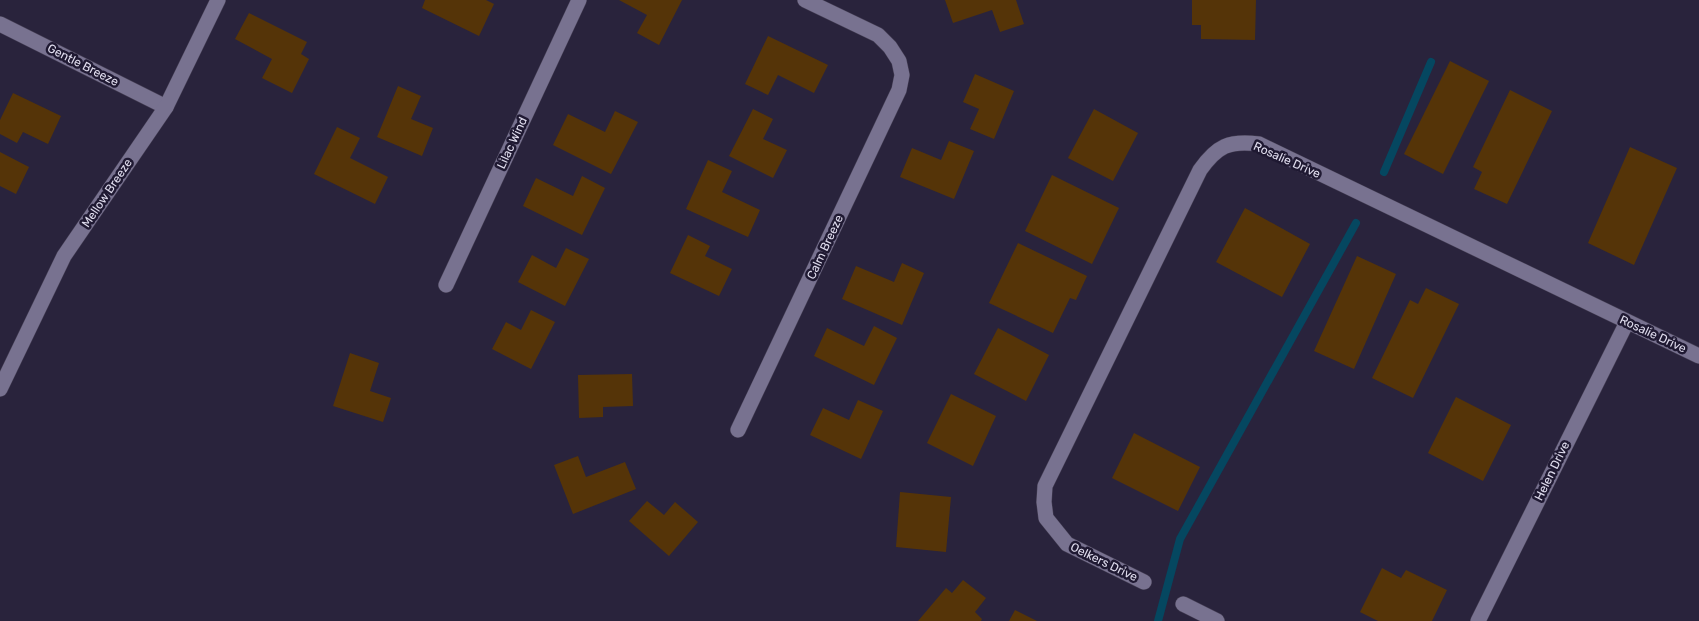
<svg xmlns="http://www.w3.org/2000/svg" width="1699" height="621" viewBox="0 0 1699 621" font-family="Rubik,sans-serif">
<rect width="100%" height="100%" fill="#29233c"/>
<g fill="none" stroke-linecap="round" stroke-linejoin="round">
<g stroke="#054760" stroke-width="8">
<polyline points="1384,172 1431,62"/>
<polyline points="1158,621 1180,539 1356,223"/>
</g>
</g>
<g fill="#553408">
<polygon points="425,0 486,0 494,4 479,36 422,8"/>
<polygon points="619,0 682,0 659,45 637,33 647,15"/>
<polygon points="945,0 1016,0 1024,24 1000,32 992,10 953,23"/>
<polygon points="1192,0 1256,0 1255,40 1201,39 1201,25 1192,25"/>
<polygon points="249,13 307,42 301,54 309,59 292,93 262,78 272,59 235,39"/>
<polygon points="768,36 828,65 814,93 778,75 768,95 745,84"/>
<polygon points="1450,61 1489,81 1443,174 1404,154"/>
<polygon points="975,74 1014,91 994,139 970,129 979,109 963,102"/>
<polygon points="398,86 421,96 411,119 433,128 422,156 377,137"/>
<polygon points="1510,90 1552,111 1507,204 1474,189 1482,172 1473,167"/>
<polygon points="13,93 61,116 48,144 23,132 17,143 0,134 0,120"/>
<polygon points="753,109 773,119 763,139 787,150 773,178 729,156"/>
<polygon points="1094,109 1138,133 1113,181 1068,158"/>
<polygon points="615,111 638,122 611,174 553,145 568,114 605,132"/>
<polygon points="337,127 360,138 350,158 388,177 375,204 314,174"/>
<polygon points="949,141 974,151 954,199 900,177 912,148 941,160"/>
<polygon points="1630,147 1677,168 1634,265 1588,243"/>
<polygon points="0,152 29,167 16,194 0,186"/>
<polygon points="708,160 732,171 722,192 760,210 748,237 686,209"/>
<polygon points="1052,175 1119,208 1092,264 1025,231"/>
<polygon points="582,176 605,188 582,235 523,206 536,178 573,196"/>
<polygon points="1245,208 1310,244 1282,297 1216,262"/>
<polygon points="688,235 710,246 705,256 732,269 719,296 670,273"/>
<polygon points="1018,243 1087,276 1076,300 1070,298 1053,333 989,303"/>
<polygon points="566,248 589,259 565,306 518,282 532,255 556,268"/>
<polygon points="1357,256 1396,274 1354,369 1314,351"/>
<polygon points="902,263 924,273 902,325 842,299 856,266 894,282"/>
<polygon points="1426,288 1459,304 1413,398 1372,378 1410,300 1418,304"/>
<polygon points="531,310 555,322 531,369 492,349 506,322 521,330"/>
<polygon points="874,326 897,338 874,385 814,356 827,328 864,346"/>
<polygon points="998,328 1049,355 1026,401 974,374"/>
<polygon points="350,353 379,363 370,391 391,398 383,422 333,406"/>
<polygon points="632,374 633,406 603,407 603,417 579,418 578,375"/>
<polygon points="951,394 996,416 973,466 927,443"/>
<polygon points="1456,397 1511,425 1483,481 1428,453"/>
<polygon points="858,400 883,411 861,459 810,435 823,408 849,420"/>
<polygon points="1134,433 1200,467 1178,511 1112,478"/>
<polygon points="578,456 586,477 625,462 636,489 573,514 554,465"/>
<polygon points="900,492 951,497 946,552 896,547"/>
<polygon points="647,501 664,515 675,502 698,522 669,556 629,521"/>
<polygon points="1382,568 1401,578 1406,570 1447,590 1432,621 1378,621 1360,612"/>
<polygon points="963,580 986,598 975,612 982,619 981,621 918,621 946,588 952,593"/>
<polygon points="1015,610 1037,621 1009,621"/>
</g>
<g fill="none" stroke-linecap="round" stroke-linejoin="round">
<g stroke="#443e53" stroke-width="16">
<g id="minor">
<polyline points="0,24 166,107"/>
<polyline points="446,285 579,0"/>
<polyline points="0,389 64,256 166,107 218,0"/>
<polyline points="738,430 899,90 902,75 899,61 890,47 878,35 805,0"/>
<path d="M 1144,582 L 1067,544 L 1046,518 L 1044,502 L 1045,486 L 1200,170 C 1217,146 1229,140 1259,144 L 1699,356"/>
<polyline points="1183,604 1217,621"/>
<polyline points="1478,621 1627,322"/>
</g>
</g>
<use href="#minor" stroke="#787290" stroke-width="15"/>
</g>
<g text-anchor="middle" stroke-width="5" stroke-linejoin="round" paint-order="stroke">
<g font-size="12" fill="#e1deef" stroke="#1f1932">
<text transform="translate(83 65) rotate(27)" y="4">Gentle Breeze</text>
<text transform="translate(512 143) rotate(-65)" y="4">Lilac Wind</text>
<text transform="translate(1287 160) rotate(24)" y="4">Rosalie Drive</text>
<text transform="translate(107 193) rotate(-56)" y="4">Mellow Breeze</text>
<text transform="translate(825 247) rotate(-65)" y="4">Calm Breeze</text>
<text transform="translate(1653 334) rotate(25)" y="4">Rosalie Drive</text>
<text transform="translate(1552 471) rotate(-64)" y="4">Helen Drive</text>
<text transform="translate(1104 562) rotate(26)" y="4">Oelkers Drive</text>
</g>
</g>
</svg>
